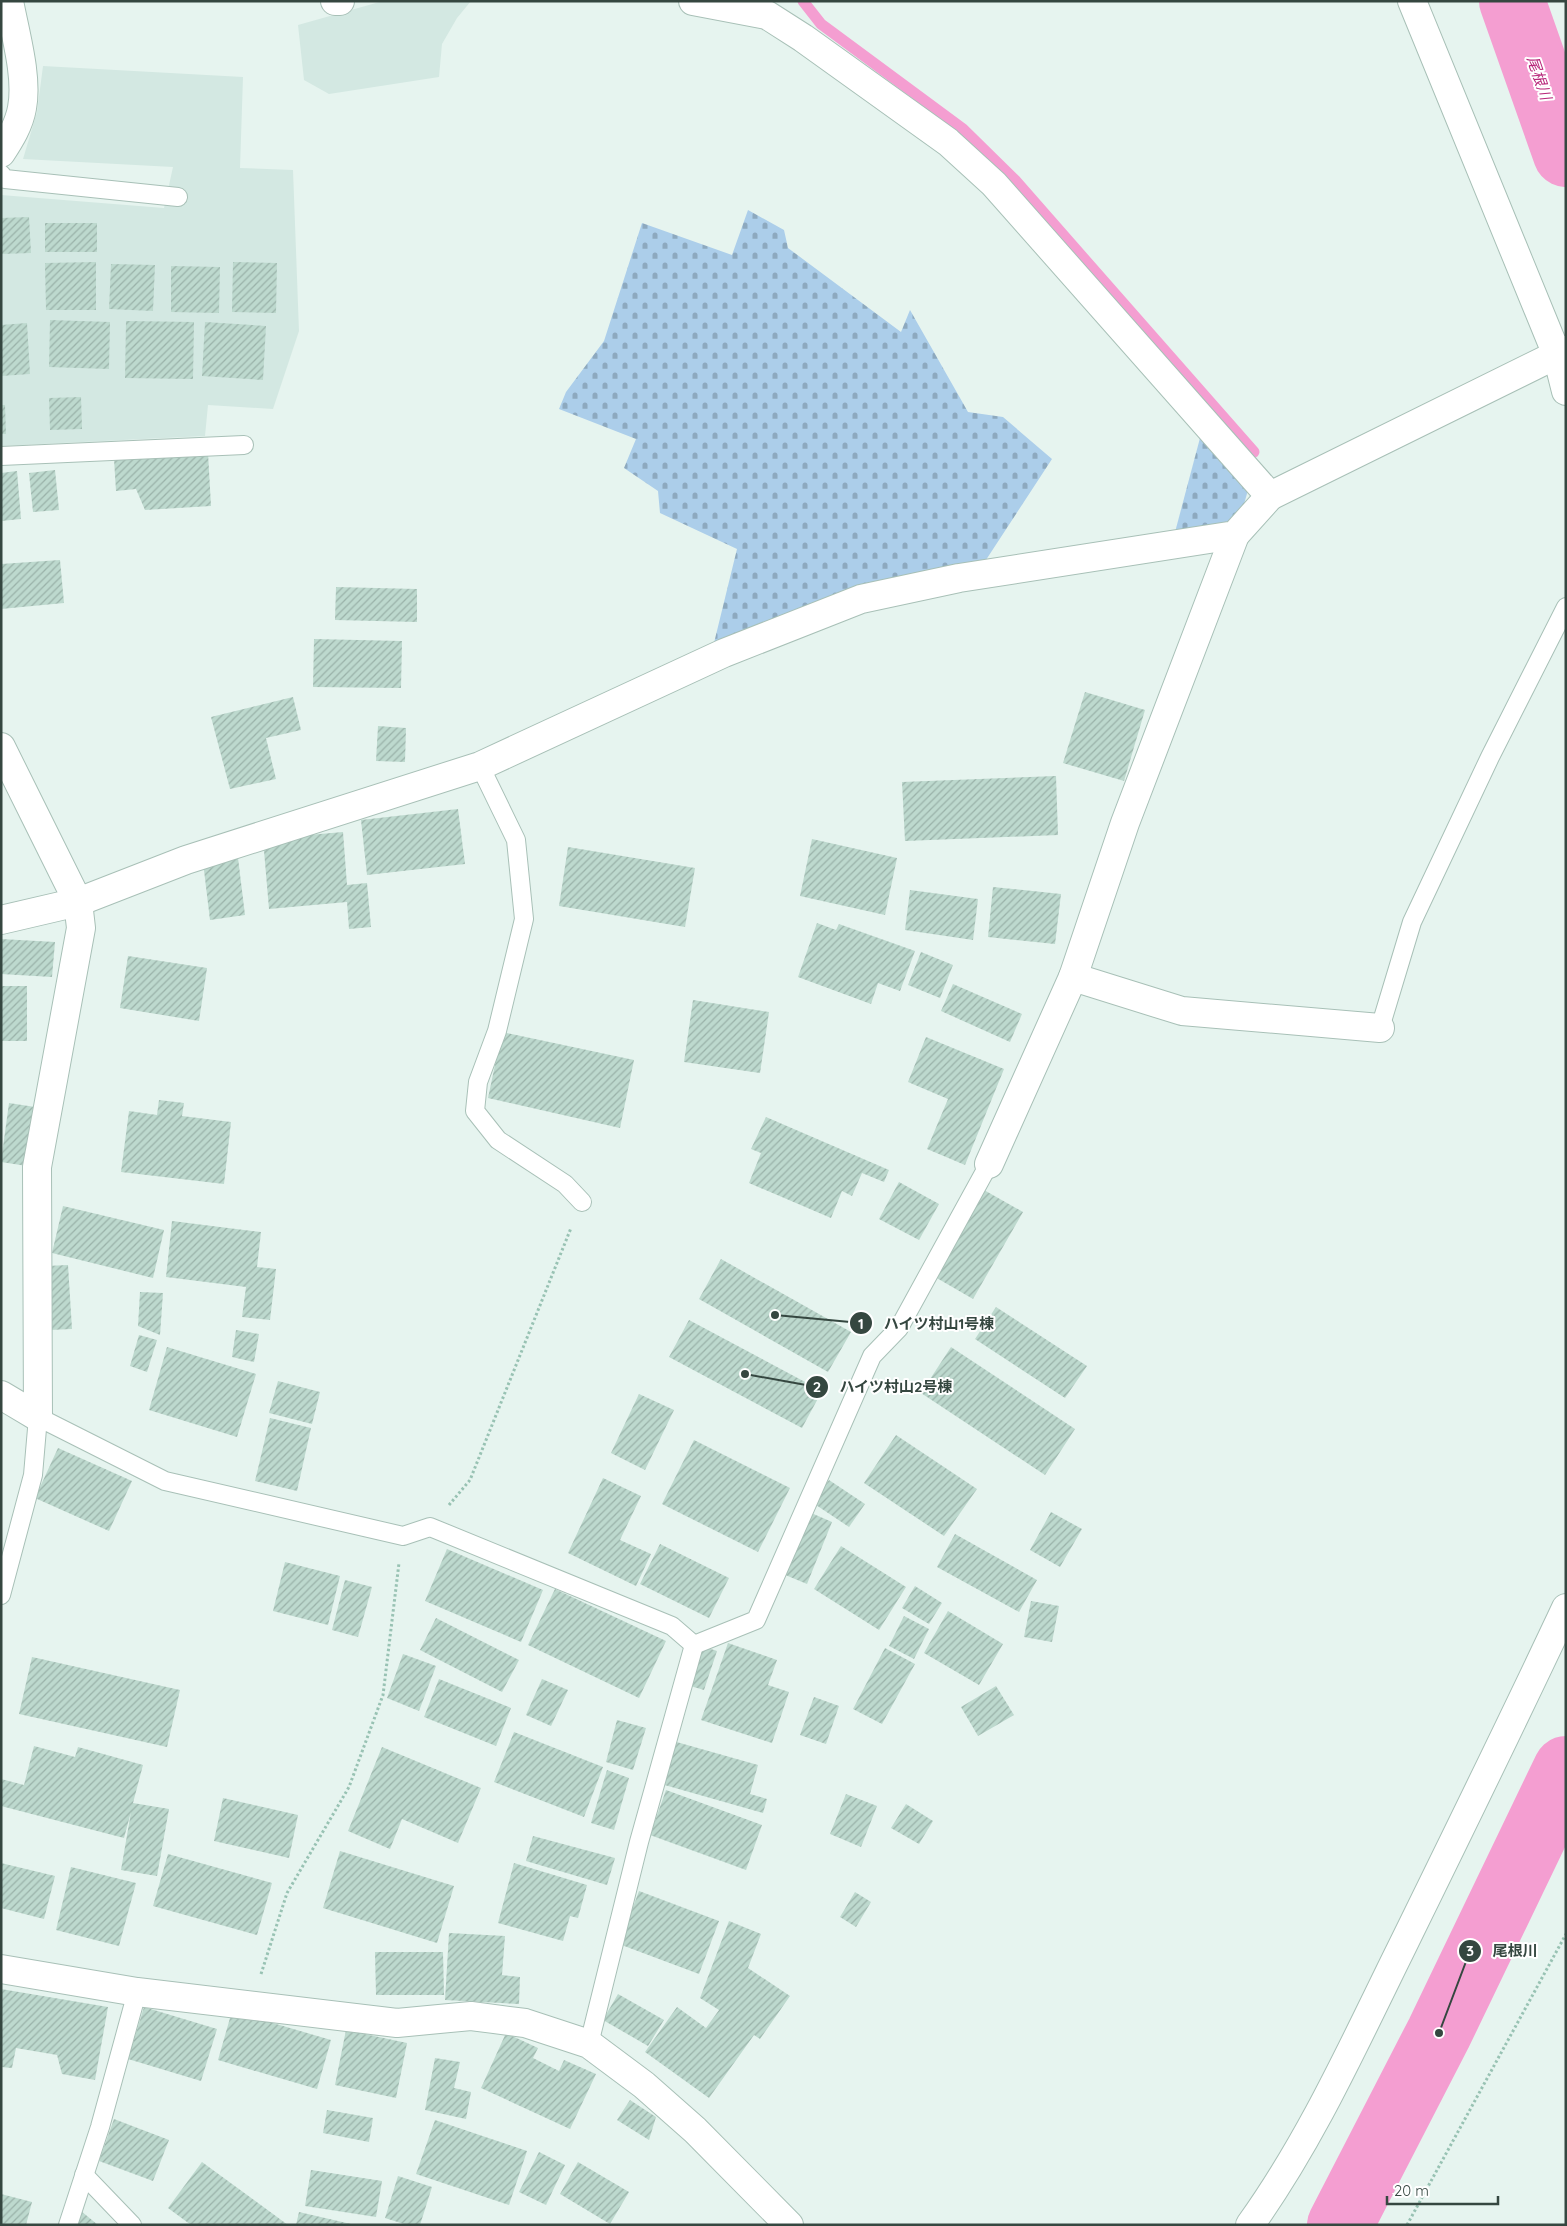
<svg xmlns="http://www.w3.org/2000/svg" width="1567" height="2226" viewBox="0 0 1567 2226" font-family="Quicksand,'Noto Sans JP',sans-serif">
<defs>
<pattern id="cemetery-stones" width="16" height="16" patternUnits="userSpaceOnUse" patternTransform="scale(1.25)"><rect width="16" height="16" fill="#acceea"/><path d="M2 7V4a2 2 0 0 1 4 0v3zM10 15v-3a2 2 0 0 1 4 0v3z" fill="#8da9bf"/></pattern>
<pattern id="building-hatch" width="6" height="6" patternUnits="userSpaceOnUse" patternTransform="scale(1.25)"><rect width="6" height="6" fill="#bdd9ce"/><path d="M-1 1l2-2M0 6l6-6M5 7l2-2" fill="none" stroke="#9ab2a9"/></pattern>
</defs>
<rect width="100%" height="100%" fill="#e6f4ef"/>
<g fill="#d3e8e2">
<polygon points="383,1 471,1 457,18 442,44 439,77 329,94 304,80 298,25"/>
<polygon points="43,66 243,77 240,168 293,170 299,331 273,409 208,405 205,436 1,446 1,195 164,208 173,167 23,159 37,112"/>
</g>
<g fill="url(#cemetery-stones)">
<polygon points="748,210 784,230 788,248 901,332 910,310 968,412 1003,417 1052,459 982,566 849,592 775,618 713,647 737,549 660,513 658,491 624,468 636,439 559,409 566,392 604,341 642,223 732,255"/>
<polygon points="1200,438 1248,490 1241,515 1209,530 1174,536"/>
</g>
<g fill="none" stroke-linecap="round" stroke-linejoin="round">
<polyline stroke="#f49ed1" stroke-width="11" points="803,1 821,24 963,129 1015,180 1254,452"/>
<g stroke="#f49ed1" stroke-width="66">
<polyline points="1512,1 1566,154"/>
<polyline points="1340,2225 1439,2033 1566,1769"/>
</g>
</g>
<g fill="url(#building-hatch)">
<polygon points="29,217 31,253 1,254 1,218"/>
<rect x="45" y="223" width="52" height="29"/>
<polygon points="96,262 96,310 46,310 45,263"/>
<polygon points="233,262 277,263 276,313 232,312"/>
<polygon points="111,264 155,265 153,311 109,309"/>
<polygon points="171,266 220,267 219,313 171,312"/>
<polygon points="50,320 110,322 109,369 49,367"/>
<polygon points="126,321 194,322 193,379 125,378"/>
<polygon points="205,322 266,326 263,380 202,376"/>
<polygon points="27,323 30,374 1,376 1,325"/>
<polygon points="81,397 82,429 50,430 49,398"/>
<polygon points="1,405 5,405 6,434 1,434"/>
<polygon points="208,453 211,506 145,510 136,489 116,491 114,459"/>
<polygon points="55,470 59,510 33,512 29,473"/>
<polygon points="17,471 21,519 1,521 1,473"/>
<polygon points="60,560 64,603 1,609 1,564"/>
<polygon points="336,587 417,589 417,622 335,620"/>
<polygon points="314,639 402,641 401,688 313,687"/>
<polygon points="1085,692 1145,710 1124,781 1063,763"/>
<polygon points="293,697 301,730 266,738 276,779 230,789 211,717"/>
<polygon points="378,726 406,728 405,762 376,761"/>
<polygon points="1056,776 1058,835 905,841 902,782"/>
<polygon points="458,809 465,864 367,875 361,820"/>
<polygon points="343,832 347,885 367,883 371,927 349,929 347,902 269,909 263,839"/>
<polygon points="812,839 897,858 885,915 800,896"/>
<polygon points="568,847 695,868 685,927 559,906"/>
<polygon points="238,858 245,915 210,920 203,862"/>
<polygon points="993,887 1061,894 1055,944 988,937"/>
<polygon points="910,890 978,899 973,940 905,930"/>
<polygon points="817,923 836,930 839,924 915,951 900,991 878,983 871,1004 798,977"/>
<polygon points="1,939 55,942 52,977 1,974"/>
<polygon points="921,952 953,965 940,998 908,985"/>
<polygon points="128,956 207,968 199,1021 120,1008"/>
<polygon points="953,984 1022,1014 1010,1042 941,1011"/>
<rect x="1" y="986" width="26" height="55"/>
<polygon points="693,1000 769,1012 760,1073 684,1062"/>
<polygon points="502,1032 634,1060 620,1128 488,1098"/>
<polygon points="926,1037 1004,1069 965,1165 927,1149 948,1099 908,1082"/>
<polygon points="159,1100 184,1103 182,1116 231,1122 224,1184 121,1172 129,1111 157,1115"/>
<polygon points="9,1103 35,1107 27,1166 1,1162"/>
<polygon points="766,1117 889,1170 884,1182 862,1173 852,1196 842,1191 831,1218 749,1183 761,1153 751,1149"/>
<polygon points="899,1182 939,1204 919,1240 879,1219"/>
<polygon points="984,1190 1023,1212 973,1299 935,1277"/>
<polygon points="63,1206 164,1230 153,1278 52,1253"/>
<polygon points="172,1221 261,1232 257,1267 276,1269 270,1320 242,1317 246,1287 166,1277"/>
<polygon points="721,1259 851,1332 828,1372 699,1299"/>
<polygon points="68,1265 72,1329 50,1330 46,1266"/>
<polygon points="140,1292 163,1293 160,1335 138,1326"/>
<polygon points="996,1307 1087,1366 1065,1398 975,1339"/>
<polygon points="689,1320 822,1391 802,1428 669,1357"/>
<polygon points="236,1330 259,1334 254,1362 232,1357"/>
<polygon points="139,1335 157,1340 147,1372 130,1366"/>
<polygon points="167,1347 256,1374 237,1437 149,1410"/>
<polygon points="951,1347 1075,1429 1045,1475 921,1393"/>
<polygon points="278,1381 320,1392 312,1424 269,1413"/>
<polygon points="639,1394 674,1410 645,1470 611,1453"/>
<polygon points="270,1418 311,1428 297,1491 255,1481"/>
<polygon points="896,1435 977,1489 944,1536 864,1483"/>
<polygon points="694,1440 790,1488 758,1552 662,1504"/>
<polygon points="58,1448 132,1481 109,1531 35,1498"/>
<polygon points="603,1478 641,1496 620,1540 651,1554 636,1586 568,1553"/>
<polygon points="829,1480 865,1504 849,1527 813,1503"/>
<polygon points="809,1512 832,1522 807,1584 783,1574"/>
<polygon points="1051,1512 1082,1529 1060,1567 1030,1550"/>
<polygon points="955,1534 1037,1580 1019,1612 937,1567"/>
<polygon points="660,1544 729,1578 709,1618 640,1584"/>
<polygon points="841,1546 906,1587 879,1630 814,1589"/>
<polygon points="447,1549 543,1590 521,1642 425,1601"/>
<polygon points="285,1562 340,1576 328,1625 273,1611"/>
<polygon points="345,1580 372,1587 358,1637 332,1630"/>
<polygon points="915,1586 942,1603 929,1624 902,1608"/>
<polygon points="555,1589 666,1641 639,1698 528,1645"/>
<polygon points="1031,1601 1059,1606 1052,1642 1024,1637"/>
<polygon points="948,1611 1003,1644 979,1685 924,1653"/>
<polygon points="904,1616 929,1629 914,1659 889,1646"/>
<polygon points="436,1618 519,1660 502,1692 420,1650"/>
<polygon points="728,1643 777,1660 768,1685 789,1692 772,1743 701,1720"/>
<polygon points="699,1645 717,1651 704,1690 687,1685"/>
<polygon points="885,1648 915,1664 882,1724 853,1709"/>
<polygon points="403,1654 436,1666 419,1711 387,1698"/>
<polygon points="32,1657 180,1690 167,1747 19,1714"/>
<polygon points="439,1679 511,1708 496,1746 424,1717"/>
<polygon points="542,1679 568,1690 551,1726 526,1715"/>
<polygon points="996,1686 1014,1715 978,1736 961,1707"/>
<polygon points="814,1697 839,1706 826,1744 800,1735"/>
<polygon points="617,1720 646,1728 633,1770 606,1762"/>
<polygon points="514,1732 603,1767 584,1817 494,1782"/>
<polygon points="673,1741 758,1765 750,1794 767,1799 763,1813 661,1784"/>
<polygon points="34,1746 75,1757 78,1747 143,1765 133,1803 169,1809 157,1876 121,1870 131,1812 124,1838 1,1806 1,1779 24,1785"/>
<polygon points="382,1747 481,1788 458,1843 402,1819 390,1849 348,1831"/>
<polygon points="607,1770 629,1778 614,1830 591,1823"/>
<polygon points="666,1790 762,1825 746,1870 650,1835"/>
<polygon points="846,1794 877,1806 861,1847 830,1834"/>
<polygon points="223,1798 298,1815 289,1858 214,1841"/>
<polygon points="906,1804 933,1821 919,1844 891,1828"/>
<polygon points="533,1836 615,1858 607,1885 526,1861"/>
<polygon points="340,1851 454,1886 437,1943 323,1908"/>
<polygon points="168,1854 272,1883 257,1935 153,1906"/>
<polygon points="1,1863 55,1876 44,1919 1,1908"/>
<polygon points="514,1863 587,1885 578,1918 570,1916 563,1941 498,1923"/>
<polygon points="71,1867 136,1883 119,1946 56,1930"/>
<polygon points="639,1891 719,1921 699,1974 619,1944"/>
<polygon points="855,1892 871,1902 856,1927 840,1917"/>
<polygon points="729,1921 761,1934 748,1968 790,1996 760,2039 754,2035 709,2098 645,2052 677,2007 706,2028 719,2010 700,1998"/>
<polygon points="449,1933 505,1936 502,1975 520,1977 519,2004 445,2000"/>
<polygon points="375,1952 443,1952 444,1995 376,1995"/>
<polygon points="1,1989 108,2007 95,2080 62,2074 57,2055 16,2048 12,2068 1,2067"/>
<polygon points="618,1994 664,2020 648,2046 603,2020"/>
<polygon points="144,2007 217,2029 201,2081 128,2059"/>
<polygon points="232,2011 331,2040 317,2089 218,2060"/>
<polygon points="346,2030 407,2043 396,2098 335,2085"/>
<polygon points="506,2033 538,2048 533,2058 559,2071 564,2060 596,2074 570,2129 481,2088"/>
<polygon points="435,2058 460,2062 454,2088 471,2092 466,2119 425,2110"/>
<polygon points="630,2100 656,2117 649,2140 617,2120"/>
<polygon points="327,2110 373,2118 369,2142 323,2133"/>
<polygon points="114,2119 169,2140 153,2181 99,2161"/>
<polygon points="435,2120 527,2151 509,2205 416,2174"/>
<polygon points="539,2152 565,2165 546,2205 519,2192"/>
<polygon points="202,2162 288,2225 191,2225 168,2208"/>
<polygon points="578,2162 629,2192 610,2224 560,2194"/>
<polygon points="311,2170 382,2181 376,2217 305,2206"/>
<polygon points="398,2176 432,2187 420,2225 407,2225 385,2218"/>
<polygon points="1,2194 32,2202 26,2225 1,2225"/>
<polygon points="81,2211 98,2225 76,2225"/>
<polygon points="299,2212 351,2224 351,2225 296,2225"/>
</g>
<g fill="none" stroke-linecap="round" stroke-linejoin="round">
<g stroke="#a8c0b7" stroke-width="20">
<g id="service">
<polyline points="1,174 5,179 178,197"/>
<polyline points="1,456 244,445"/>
<polyline points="480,766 516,840 524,919 497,1031 478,1082 475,1111 498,1140 565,1184 582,1202"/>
<polyline points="1380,1028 1412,922 1490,757 1566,607"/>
<polyline points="1,1595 33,1475 38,1417 165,1481 403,1536 430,1527 672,1626 694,1645"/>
<polyline points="694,1645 756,1620 872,1356 899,1328 989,1164"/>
<polyline points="589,2044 639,1842 694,1645"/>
<polyline points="84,2175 132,2225"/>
<polyline points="68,2225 100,2127 137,1992"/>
</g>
</g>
<g stroke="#a8c0b7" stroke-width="30">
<g id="minor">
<polyline points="335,1 340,1"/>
<path d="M 1,153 C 10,139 19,125 22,108 C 28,77 15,33 9,1"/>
<polyline points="1,747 78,902 81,928 37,1167 38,1417"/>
<polyline points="1,920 78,902 186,860 480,766 724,653 861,599 959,578 1235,535 1270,496 994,184 948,142 803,38 767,15 693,1"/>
<polyline points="1073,977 1182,1011 1380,1028"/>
<polyline points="989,1164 1073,977 1125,823 1235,535"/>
<polyline points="1,1395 38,1417"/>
<polyline points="1,1969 137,1992 397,2023 471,2016 525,2023 589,2044 644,2085 695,2130 789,2225"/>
</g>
</g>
<g stroke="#a8c0b7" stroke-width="30">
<g id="tertiary">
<polyline points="1412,1 1557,355 1566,391"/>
<polyline points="1270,496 1566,350"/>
<path d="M 1250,2225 C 1311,2140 1354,2044 1400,1951 C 1456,1837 1512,1723 1566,1608"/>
</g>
</g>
<g stroke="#98c2b3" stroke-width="3" stroke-dasharray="2.5 2.5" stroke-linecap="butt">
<polyline points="449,1505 470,1480 571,1228"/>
<polyline points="261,1974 287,1893 349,1787 383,1695 399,1563"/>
<polyline points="1407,2225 1566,1934"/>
</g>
<use href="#service" stroke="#fff" stroke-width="18"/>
<use href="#minor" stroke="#fff" stroke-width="28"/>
<use href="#tertiary" stroke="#fff" stroke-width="28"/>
</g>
<g text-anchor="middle" stroke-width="4" stroke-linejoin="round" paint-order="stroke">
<g font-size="15" font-style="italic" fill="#b8287b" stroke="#fff">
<text transform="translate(1539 78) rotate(71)" y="5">尾根川</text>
</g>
</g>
<path fill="none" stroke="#354740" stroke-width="2" d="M775 1315L861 1323M745 1374L817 1387M1439 2033L1470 1951"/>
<g fill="#354740" stroke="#fff" stroke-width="2">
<circle cx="775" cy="1315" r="5"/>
<circle cx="745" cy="1374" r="5"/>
<circle cx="1439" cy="2033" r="5"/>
<circle cx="861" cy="1323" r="12"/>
<circle cx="817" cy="1387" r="12"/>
<circle cx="1470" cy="1951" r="12"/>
</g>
<g font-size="15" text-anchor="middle" font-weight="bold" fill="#fff">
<text x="861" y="1329">1</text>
<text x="817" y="1392">2</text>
<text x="1470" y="1956">3</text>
</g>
<g font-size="15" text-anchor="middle" font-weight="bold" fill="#354740" stroke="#fff" stroke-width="4" stroke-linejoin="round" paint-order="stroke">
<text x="939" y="1329">ハイツ村山1号棟</text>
<text x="896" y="1392">ハイツ村山2号棟</text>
<text x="1515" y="1956">尾根川</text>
</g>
<rect width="1567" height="2226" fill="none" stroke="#354740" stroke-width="5"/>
<path d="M1387 2196v8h111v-8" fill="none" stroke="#354740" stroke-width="2.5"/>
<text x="1394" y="2196" font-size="15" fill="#354740" stroke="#ffffff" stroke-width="4" paint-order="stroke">20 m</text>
</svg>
